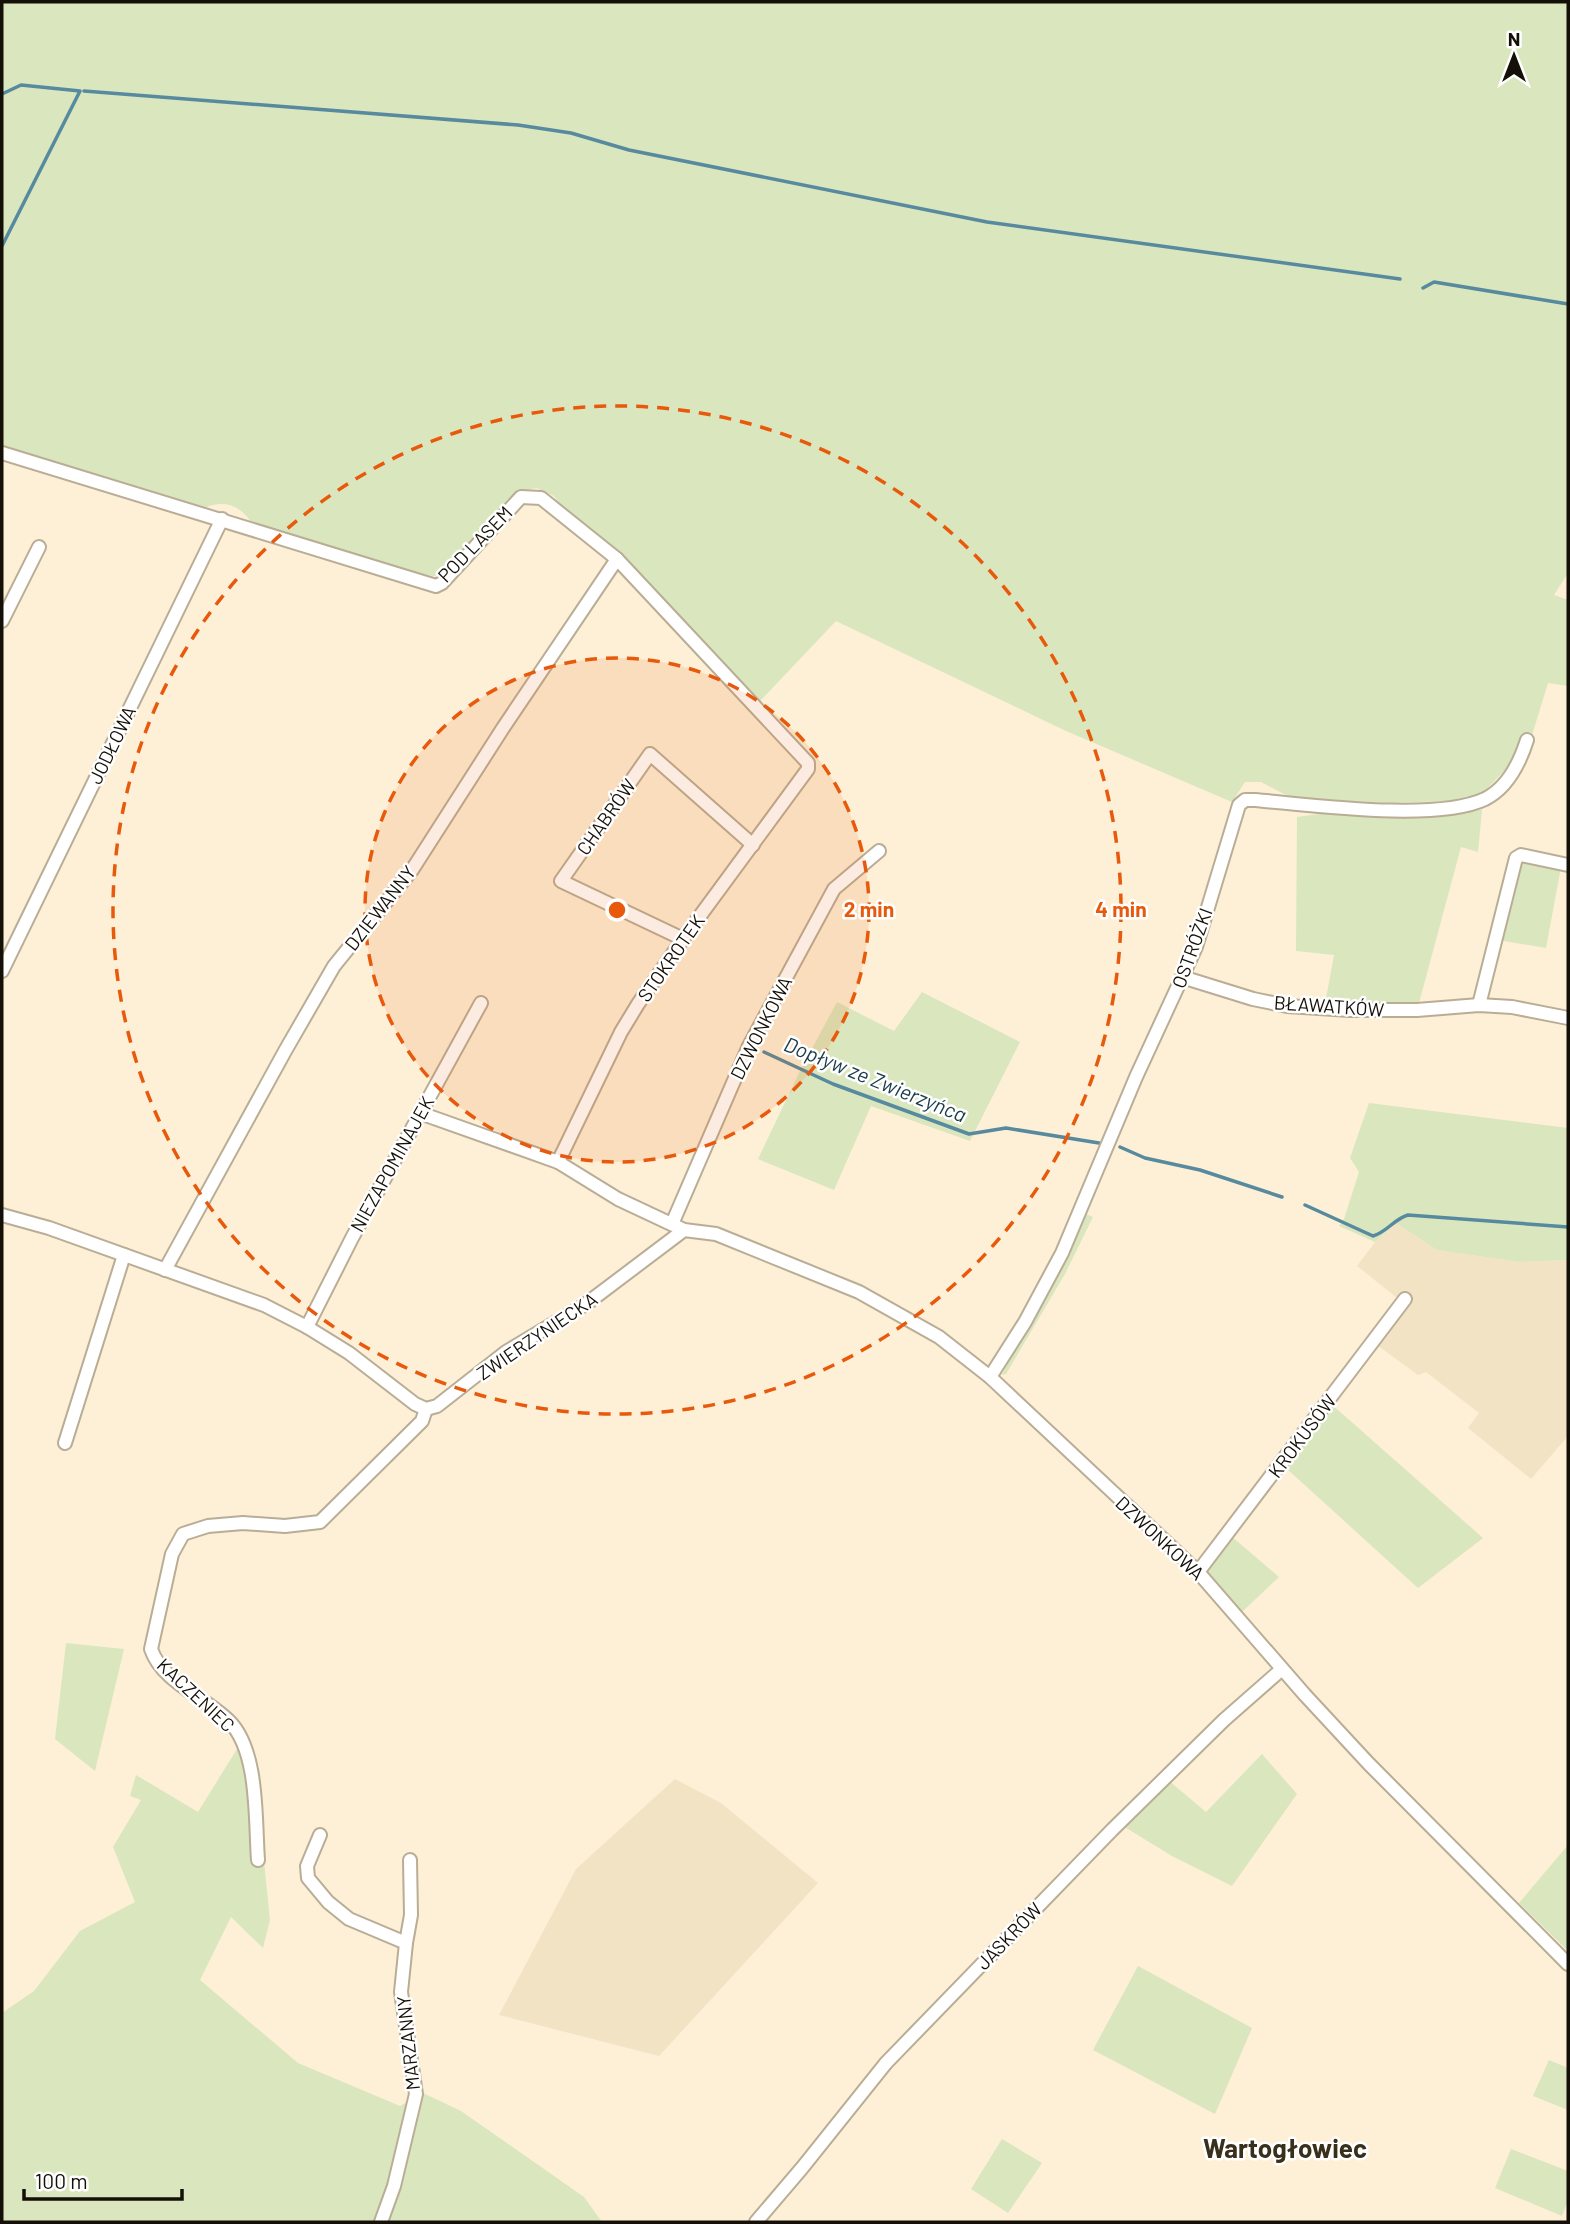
<svg xmlns="http://www.w3.org/2000/svg" width="1570" height="2224" viewBox="0 0 1570 2224" font-family="Barlow,sans-serif">
<rect width="100%" height="100%" fill="#fdf0d7"/>
<g fill="#f2e3c4">
<polygon points="1396,1223 1437,1250 1519,1262 1568,1260 1568,1436 1531,1479 1468,1428 1479,1413 1426,1372 1418,1375 1370,1340 1401,1301 1357,1266 1375,1242"/>
<polygon points="675,1779 721,1803 818,1883 659,2056 499,2015 576,1869"/>
</g>
<g fill="#dae6bd">
<path d="M 2,2 L 1568,2 L 1568,573 L 1554,595 L 1568,600 L 1568,686 L 1548,683 L 1532,735 L 1519,748 L 1504,771 L 1482,794 L 1452,801 L 1383,803 L 1290,797 L 1261,782 L 1245,782 L 1232,802 L 1066,731 L 836,621 L 760,701 L 620,557 L 563,509 L 554,496 L 537,488 L 520,491 L 447,571 L 434,576 L 418,574 L 251,522 C 239,504 223,500 204,508 L 84,470 L 2,446 Z"/>
<polygon points="1482,810 1478,852 1461,847 1419,1003 1325,1004 1334,955 1296,951 1297,817 1334,812"/>
<polygon points="1524,861 1561,867 1546,948 1498,940 1516,866"/>
<polygon points="922,992 1020,1042 970,1141 871,1106 834,1190 758,1159 800,1071 837,1002 894,1031"/>
<polygon points="1369,1103 1568,1128 1568,1260 1519,1262 1437,1250 1396,1223 1375,1242 1339,1226 1344,1219 1359,1172 1350,1158"/>
<polygon points="1086,1214 1093,1217 1065,1274 1006,1374 1002,1375 1008,1363 1006,1361 1059,1270"/>
<polygon points="1330,1403 1483,1538 1418,1588 1286,1468"/>
<polygon points="1231,1536 1279,1577 1242,1612 1205,1570"/>
<polygon points="66,1643 124,1649 95,1771 55,1739"/>
<polygon points="237,1749 253,1754 270,1920 263,1948 231,1917 200,1980 298,2063 400,2106 423,2093 461,2111 584,2197 602,2222 2,2222 2,2013 34,1991 80,1931 135,1902 113,1847 141,1800 130,1796 136,1775 198,1812"/>
<polygon points="1262,1754 1297,1794 1232,1886 1172,1856 1123,1826 1168,1780 1206,1812"/>
<polygon points="1568,1845 1568,1951 1519,1903"/>
<polygon points="1138,1966 1252,2028 1215,2114 1093,2050"/>
<polygon points="1549,2060 1568,2068 1568,2110 1533,2096"/>
<polygon points="1002,2139 1042,2163 1008,2213 971,2189"/>
<polygon points="1511,2149 1568,2171 1568,2200 1562,2216 1495,2188"/>
</g>
<g fill="none" stroke-linecap="round" stroke-linejoin="round">
<g stroke="#578a9e" stroke-width="3.5">
<polyline points="84,91 518,125 571,133 629,150 987,222 1400,279"/>
<polyline points="2,94 21,85 80,91 2,246"/>
<polyline points="1423,288 1434,282 1568,304"/>
<polyline points="764,1052 833,1084 969,1134 1006,1128 1099,1143"/>
<polyline points="1120,1147 1145,1158 1200,1170 1282,1197"/>
<path d="M 1305,1205 L 1373,1236 C 1387,1232 1394,1219 1408,1215 L 1568,1227"/>
</g>
<g stroke="#b9ad96" stroke-width="16">
<g id="minor">
<polyline points="2,453 436,586 442,583 521,497 541,498 617,559 808,763 808,769 683,939 638,1004 621,1032 558,1162"/>
<polyline points="2,621 39,547"/>
<polyline points="683,939 561,881 650,754 753,845"/>
<polyline points="2,971 222,519"/>
<polyline points="1182,977 1253,999 1287,1006 1350,1010 1417,1010 1479,1005 1512,1007 1568,1018"/>
<polyline points="1479,1005 1516,858 1521,855 1568,865"/>
<polyline points="420,1113 558,1162 618,1199 684,1230 716,1234 859,1292 939,1337 990,1377 1198,1572 1305,1695 1369,1764 1568,1964"/>
<polyline points="2,1215 49,1228 264,1305 307,1327 349,1353 415,1404 426,1409 437,1406 506,1352 586,1304 684,1230"/>
<polyline points="672,1224 749,1046 834,889 879,851"/>
<polyline points="165,1270 285,1051 334,966 412,870 503,728 617,559"/>
<polyline points="307,1327 352,1238 481,1003"/>
<path d="M 990,1377 L 1025,1322 L 1062,1253 L 1136,1077 L 1196,947 L 1239,805 L 1245,800 L 1255,800 C 1312,805 1436,822 1485,799 C 1507,788 1520,762 1527,740"/>
<polyline points="65,1443 124,1255"/>
<polyline points="1198,1572 1405,1299"/>
<polyline points="320,1835 307,1866 308,1878 328,1902 349,1919 406,1943 401,1992 416,2094 394,2186 381,2222"/>
<path d="M 258,1860 C 255,1820 259,1751 229,1721 C 205,1697 162,1682 151,1649 L 172,1554 L 183,1534 L 208,1526 L 243,1523 L 285,1526 L 320,1522 L 422,1421 L 426,1409"/>
<polyline points="406,1943 411,1915 410,1860"/>
<polyline points="756,2222 802,2168 886,2063 1112,1830 1224,1720 1282,1669"/>
</g>
</g>
<use href="#minor" stroke="#fff" stroke-width="12"/>
</g>
<circle cx="617" cy="910" r="252" fill="#e8590c" fill-opacity=".12"/>
<g fill="none" stroke="#e8590c" stroke-width="3.5" stroke-dasharray="12 9">
<circle cx="617" cy="910" r="252"/>
<circle cx="617" cy="910" r="504"/>
</g>
<g text-anchor="middle" stroke-width="5" stroke-linejoin="round" paint-order="stroke">
<g font-size="19" fill="#141008" stroke="#fff">
<text transform="translate(475 544) rotate(-46)" y="7">POD LASEM</text>
<text transform="translate(112 745) rotate(-64)" y="7">JODŁOWA</text>
<text transform="translate(606 817) rotate(-55)" y="7">CHABRÓW</text>
<text transform="translate(380 908) rotate(-52)" y="7">DZIEWANNY</text>
<text transform="translate(1192 948) rotate(-70)" y="7">OSTRÓŻKI</text>
<text transform="translate(671 958) rotate(-55)" y="7">STOKROTEK</text>
<text transform="translate(1329 1006) rotate(4)" y="7">BŁAWATKÓW</text>
<text transform="translate(761 1028) rotate(-63)" y="7">DZWONKOWA</text>
<text transform="translate(392 1164) rotate(-61)" y="7">NIEZAPOMINAJEK</text>
<text transform="translate(537 1336) rotate(-34)" y="7">ZWIERZYNIECKA</text>
<text transform="translate(1302 1436) rotate(-53)" y="7">KROKUSÓW</text>
<text transform="translate(1160 1538) rotate(43)" y="7">DZWONKOWA</text>
<text transform="translate(196 1695) rotate(43)" y="7">KACZENIEC</text>
<text transform="translate(1009 1936) rotate(-46)" y="7">JASKRÓW</text>
<text transform="translate(408 2043) rotate(-96)" y="7">MARZANNY</text>
</g>
<g font-size="21" font-style="italic" fill="#193b4a" stroke="#fff">
<text transform="translate(875 1080) rotate(22)" y="7">Dopływ ze Zwierzyńca</text>
</g>
<g font-size="26" font-weight="bold" fill="#39301c" stroke="#fff">
<text x="1285" y="2158">Wartogłowiec</text>
</g>
</g>
<circle cx="617" cy="910" r="10" fill="#e8590c" stroke="#fff" stroke-width="3.5"/>
<g font-size="21" text-anchor="middle" font-weight="bold" fill="#e8590c" stroke="#fff" stroke-width="5" stroke-linejoin="round" paint-order="stroke">
<text x="869" y="917">2 min</text>
<text x="1121" y="917">4 min</text>
</g>
<rect width="1570" height="2224" fill="none" stroke="#141008" stroke-width="7"/>
<g transform="translate(1514 56)" stroke="#ffffff" stroke-width="5" paint-order="stroke">
<path d="M0-5L12 26L0 18L-12 26Z" fill="#141008"/>
<text y="-10" font-size="19" font-weight="bold" text-anchor="middle" fill="#141008">N</text>
</g>
<path d="M24 2189v10h158v-10" fill="none" stroke="#141008" stroke-width="3.5"/>
<text x="35" y="2189" font-size="21" fill="#141008" stroke="#ffffff" stroke-width="5" paint-order="stroke">100 m</text>
</svg>
